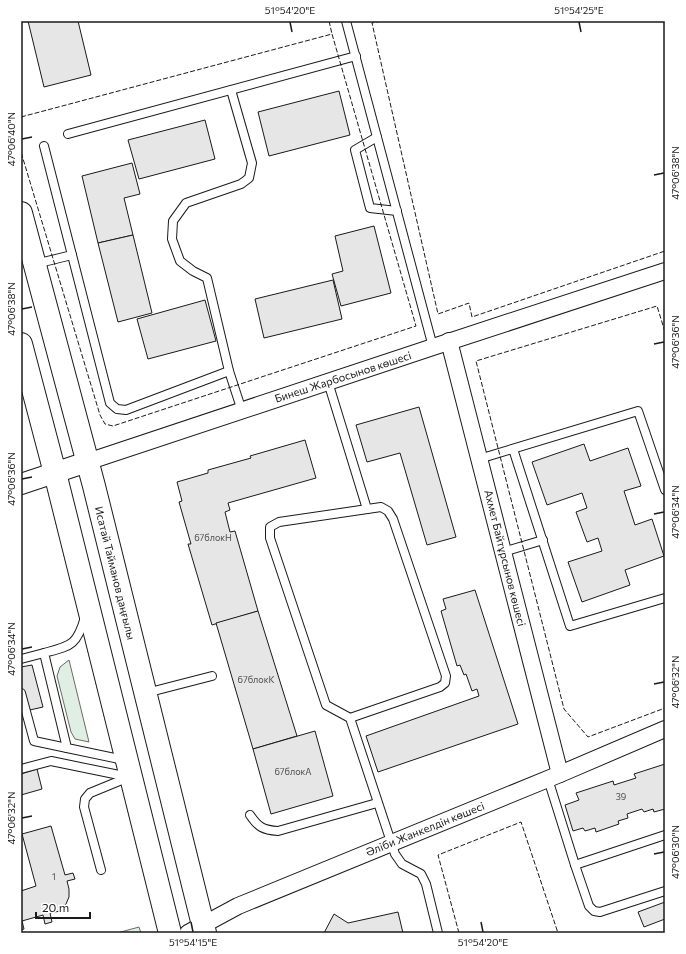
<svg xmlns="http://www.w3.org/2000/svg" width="686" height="954" viewBox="0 0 686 954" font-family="Commissioner,sans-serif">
<rect width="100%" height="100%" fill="#fff"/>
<g fill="#e0efe3" stroke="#6a6a6a">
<polygon points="69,660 89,742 75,739 71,732 57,676 60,667"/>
<polygon points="139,927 141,933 116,933 117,933"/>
</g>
<g fill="#e6e6e6" stroke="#1a1a1a">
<polygon points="28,21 78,21 91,75 44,87"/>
<polygon points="339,91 350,135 269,156 258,112"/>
<polygon points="205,120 215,159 139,179 128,140"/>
<polygon points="132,163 140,194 124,198 133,235 98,243 82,176"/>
<polygon points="374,226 391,293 341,306 332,274 343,271 335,236"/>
<polygon points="133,235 152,313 118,322 98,243"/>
<polygon points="333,280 342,319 264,338 255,299"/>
<polygon points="205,300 216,341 148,359 137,319"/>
<polygon points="419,407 456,537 427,545 400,453 367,462 356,425"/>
<polygon points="305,440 316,478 228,503 230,510 225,512 230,532 235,531 258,611 212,625 188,544 191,544 179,502 182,501 177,482 208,473 208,470 251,458 250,456"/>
<polygon points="584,444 590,461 628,448 641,486 624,491 635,525 652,519 664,556 625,570 630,585 582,602 568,562 602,551 598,538 587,542 576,512 587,508 582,493 547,505 532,462"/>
<polygon points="475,590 518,724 378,772 366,736 479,696 477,689 472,691 466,674 464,675 460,665 457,666 441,611 446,609 443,599"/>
<polygon points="258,611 297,736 253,749 216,623"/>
<polygon points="32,665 43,707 21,712 21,667"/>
<polygon points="315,731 333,796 271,814 253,749"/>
<polygon points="665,764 665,809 654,812 653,809 644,812 642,809 627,814 628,818 618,821 619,824 596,832 595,828 585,831 583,828 573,831 565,805 579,800 576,793 613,781 614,785 636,778 634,774"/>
<polygon points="37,769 42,789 21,795 21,774"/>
<polygon points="51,826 65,875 73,873 75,879 67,881 69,889 69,897 66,904 60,911 50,913 52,922 45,924 43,915 22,921 24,929 21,930 21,891 36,886 22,834"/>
<polygon points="665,902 665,919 644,927 638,912"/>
<polygon points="398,912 403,933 324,933 334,914 348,923"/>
</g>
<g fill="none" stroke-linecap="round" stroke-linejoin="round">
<g stroke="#1a1a1a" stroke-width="10">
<g id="service">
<polyline points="346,21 433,347"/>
<polyline points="231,90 252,163 249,178 241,184 186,203 173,221 172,239 180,261 193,271 207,278 229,371 242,411"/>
<polyline points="68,134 356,56"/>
<polyline points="377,137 355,150 370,208 397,211"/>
<polyline points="44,146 110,403 117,409 126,410 229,371"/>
<polyline points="35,264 72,255"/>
<polyline points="328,382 367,509"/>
<polyline points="513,449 570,626 665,598"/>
<polyline points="479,459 638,411 665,490"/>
<polyline points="503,552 543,540"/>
<path d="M 85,617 C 77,646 70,646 44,653 L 67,748 L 124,760"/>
<polyline points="21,659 44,653"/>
<polyline points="21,693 34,741 67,748"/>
<polyline points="146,693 212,676"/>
<polyline points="350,718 326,705 270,538 270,527 279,522 381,507 388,511 393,519 446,676 445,683 440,687 350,718 395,854 402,864 421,874 426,884 438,933"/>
<polyline points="21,769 51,761 129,777"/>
<polyline points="548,779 575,865 665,835"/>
<path d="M 250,815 C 258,827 263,830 278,831 L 377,803"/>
<polyline points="575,865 589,906 594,911 600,912 665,891"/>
<polyline points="101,870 84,807 85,799 90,793 129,777"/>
</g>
</g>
<g stroke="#1a1a1a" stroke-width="18">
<g id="minor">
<polyline points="449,341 560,774"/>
<polyline points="87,462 433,347 665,271"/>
<polyline points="188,933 238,906 560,774 665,729"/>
</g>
</g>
<g stroke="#1a1a1a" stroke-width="22">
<polyline id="tertiary" points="21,484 87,462"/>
</g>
<g stroke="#1a1a1a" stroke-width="24">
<g id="primary">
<polyline points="21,213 94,486 205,933"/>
<polyline points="21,344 55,473 170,933"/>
</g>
</g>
<use href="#service" stroke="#fff" stroke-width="8"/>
<use href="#minor" stroke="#fff" stroke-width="16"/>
<use href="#tertiary" stroke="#fff" stroke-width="20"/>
<use href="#primary" stroke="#fff" stroke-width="22"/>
<g stroke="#1a1a1a" stroke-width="1" stroke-dasharray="5 2" stroke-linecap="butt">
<polyline points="329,21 332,34"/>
<polyline points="381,21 372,23 438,314 469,303 472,317 665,251"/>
<polyline points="21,117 332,34 416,326 113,426 105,424 100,415 21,152"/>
<polyline points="665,332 657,306 476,361 564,709 588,737 665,708"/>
<polyline points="459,933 438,855 521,822 558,933"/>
</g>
</g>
<path fill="none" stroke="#1a1a1a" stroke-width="1.5" d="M 290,22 L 292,32M 579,22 L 581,32M 22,139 L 32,137M 654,175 L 664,173M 22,309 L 32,307M 654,344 L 664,342M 22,479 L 32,477M 654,514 L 664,512M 22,649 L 32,647M 654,684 L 664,682M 22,818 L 32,816M 654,854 L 664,852M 191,922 L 193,932M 481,922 L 483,932"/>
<g text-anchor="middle" stroke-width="3" stroke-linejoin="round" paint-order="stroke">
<g font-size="9" fill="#4d4d4d">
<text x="213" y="541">67блокН</text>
<text x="256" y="683">67блокK</text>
<text x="293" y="775">67блокA</text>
<text x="621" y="800">39</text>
<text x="54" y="880">1</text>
</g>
<g font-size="11" fill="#1a1a1a" stroke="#fff">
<text transform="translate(343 377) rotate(-18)" y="4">Бинеш Жарбосынов көшесі</text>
<text transform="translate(505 558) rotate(76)" y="4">Ахмет Байтұрсынов көшесі</text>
<text transform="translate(115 573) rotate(76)" y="4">Исатай Тайманов даңғылы</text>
<text transform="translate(425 829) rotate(-22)" y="4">Әліби Жанкелдін көшесі</text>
</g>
</g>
<rect width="686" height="954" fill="none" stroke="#ffffff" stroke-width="44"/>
<path d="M36 912v6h54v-6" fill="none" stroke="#1a1a1a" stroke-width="2"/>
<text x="42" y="912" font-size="12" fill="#1a1a1a" stroke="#ffffff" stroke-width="3" paint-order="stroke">20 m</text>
<rect x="22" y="22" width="642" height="910" fill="none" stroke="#1a1a1a" stroke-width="1.5"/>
<g font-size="10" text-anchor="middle" fill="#1a1a1a">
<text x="290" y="14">51°54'20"E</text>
<text x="579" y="14">51°54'25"E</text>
<text transform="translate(11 139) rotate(-90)" y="4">47°06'40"N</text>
<text transform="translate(675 173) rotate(-90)" y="4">47°06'38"N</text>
<text transform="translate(11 309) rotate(-90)" y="4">47°06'38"N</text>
<text transform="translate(675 342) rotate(-90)" y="4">47°06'36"N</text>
<text transform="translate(11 479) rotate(-90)" y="4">47°06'36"N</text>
<text transform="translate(675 512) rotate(-90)" y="4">47°06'34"N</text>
<text transform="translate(11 649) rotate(-90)" y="4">47°06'34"N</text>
<text transform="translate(675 682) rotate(-90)" y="4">47°06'32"N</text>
<text transform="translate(11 818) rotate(-90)" y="4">47°06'32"N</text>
<text transform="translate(675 852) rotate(-90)" y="4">47°06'30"N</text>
<text x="193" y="946">51°54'15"E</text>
<text x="483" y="946">51°54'20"E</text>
</g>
</svg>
